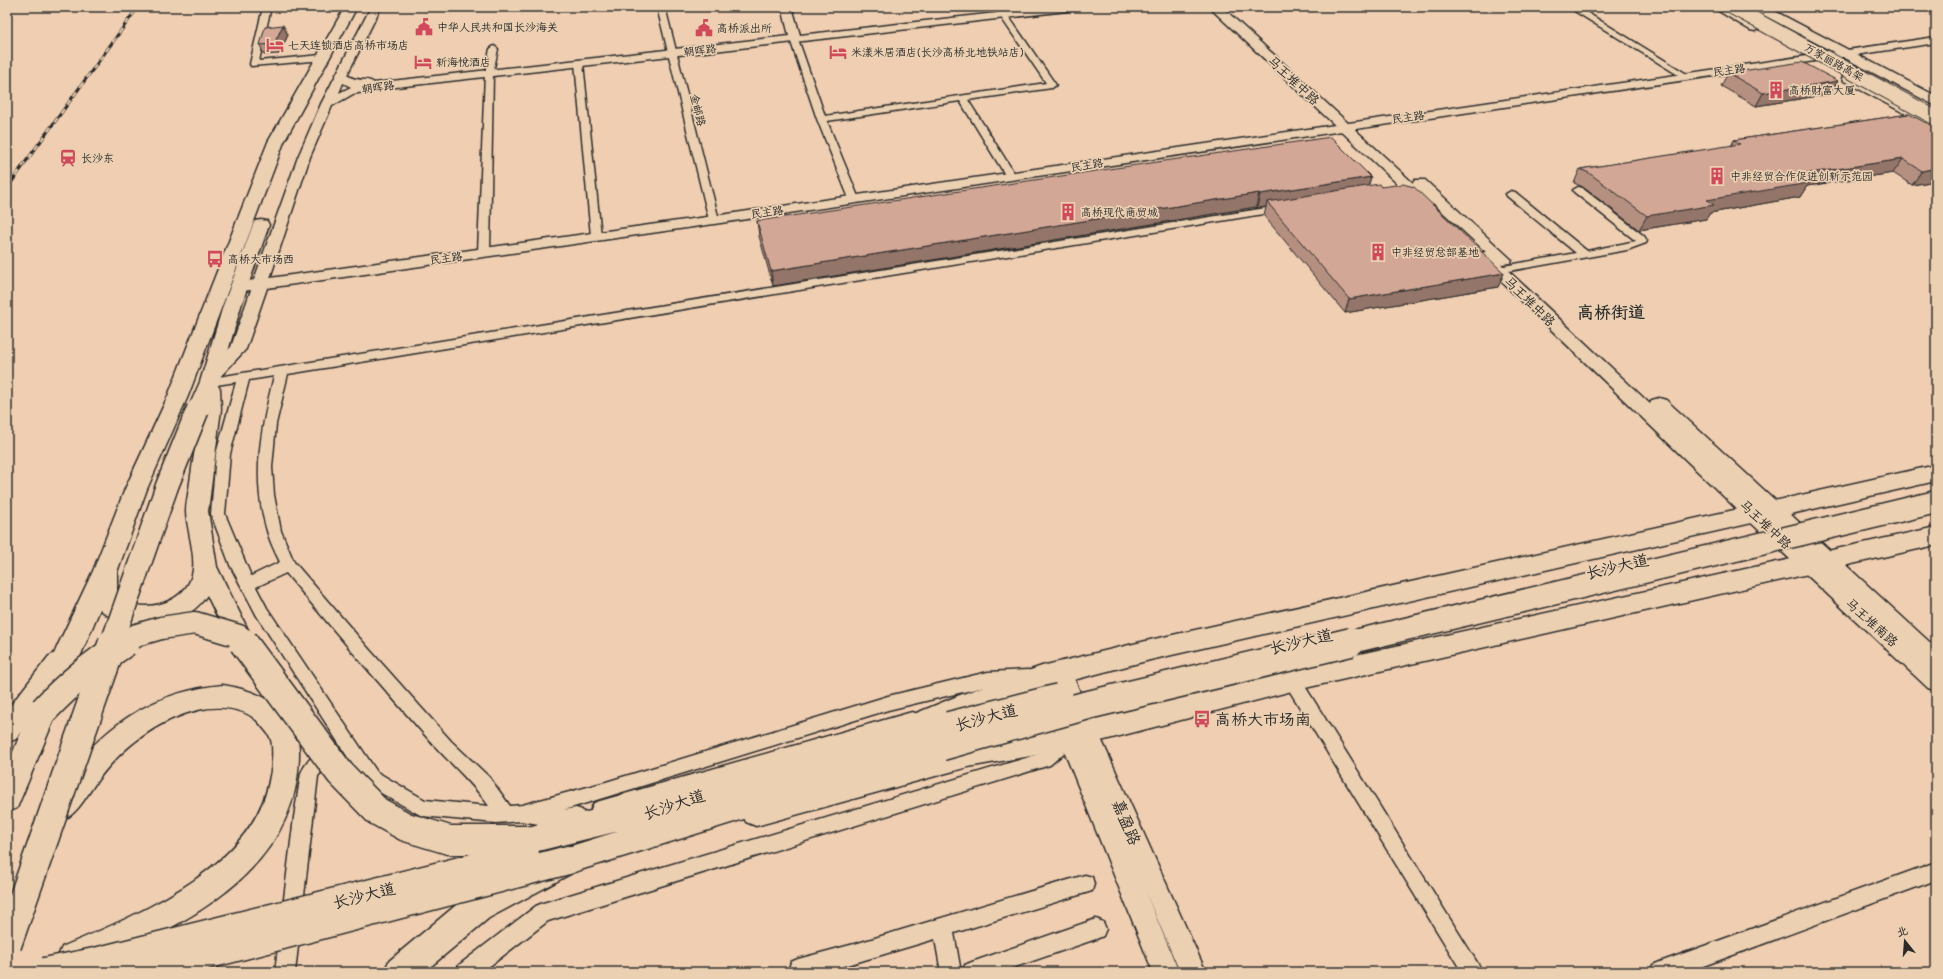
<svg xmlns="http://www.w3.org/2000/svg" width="1943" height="979" viewBox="0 0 1943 979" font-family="'Patrick Hand','LXGW WenKai TC',sans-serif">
<rect width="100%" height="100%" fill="#efceb2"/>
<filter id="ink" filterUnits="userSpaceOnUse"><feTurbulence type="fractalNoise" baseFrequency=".025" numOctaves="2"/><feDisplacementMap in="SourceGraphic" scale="8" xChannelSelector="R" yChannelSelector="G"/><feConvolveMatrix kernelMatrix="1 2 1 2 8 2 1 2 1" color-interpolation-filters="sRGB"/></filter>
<g filter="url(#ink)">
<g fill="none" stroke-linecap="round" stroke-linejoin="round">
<g stroke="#2b2b2b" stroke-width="3">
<g id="minor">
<polygon points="263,7 271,7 259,61 321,55 325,58 324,60 251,66 250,64"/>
<polygon points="657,7 665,7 719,220 718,222 710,222 709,220"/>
<polygon points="994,7 1002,7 1056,85 1052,88 968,100 1016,176 1015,178 1007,178 960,101 827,121 859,199 854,202 850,201 817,119 790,39 791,37 797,37 798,39 825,116 1046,83"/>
<polygon points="1568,7 1578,7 1690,76 1689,78 1683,78"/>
<polygon points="494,46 498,49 493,73 490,252 484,255 478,252 485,73 490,49"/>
<polygon points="579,60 583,63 601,236 596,239 591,236 575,63"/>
<polygon points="1578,187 1582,188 1644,236 1647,241 1646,243 1627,250 1498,273 1494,272 1492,270 1498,267 1576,253 1507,196 1506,194 1511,191 1515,192 1587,251 1636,241 1574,192 1573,190"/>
<path d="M 1284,205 L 1288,206 L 1289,208 L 1288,210 L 288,374 L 276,424 L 272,467 L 274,495 L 281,531 L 294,562 L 368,648 L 451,741 L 489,777 L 510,806 L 522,805 L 606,782 L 888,696 L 988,672 L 1028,670 L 1034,672 L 1036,677 L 1034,682 L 1028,684 L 988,686 L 888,710 L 564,810 L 576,808 L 582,810 L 585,816 L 582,822 L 569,826 L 556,827 L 521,821 L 496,823 L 422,816 L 365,784 L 257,616 L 230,565 L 211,514 L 216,454 L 236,382 L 210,386 L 206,385 L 204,382 L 206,379 ZM 274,376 C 261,428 251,478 267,531 C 270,542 275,552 280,562 L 251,576 L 225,514 L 230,454 L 249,380 ZM 286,573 C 331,627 377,681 424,734 C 445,759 470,779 489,806 L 425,800 L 377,772 L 267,608 L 256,587 Z"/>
<polygon points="1292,673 1298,675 1483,972 1462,972 1286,685 1284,680 1286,675"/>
<polygon points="912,712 918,714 920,719 918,724 912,726 600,817 594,815 591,809 594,803 600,801"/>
<polygon points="1067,732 1073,735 1076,740 1073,745 1050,765 548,921 482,972 456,972 459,965 536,906 543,903 1039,754 1061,735"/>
<path d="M 329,744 L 335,747 L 338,752 L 335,757 L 318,776 L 295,972 L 275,972 L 294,817 L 301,773 C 306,762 318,748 329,744 Z"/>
<polygon points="1936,862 1936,880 1687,972 1650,972 1653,965 1660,962"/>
<polygon points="1085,875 1092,877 1094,884 1092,891 954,933 961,972 941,972 935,939 824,972 788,972 791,962 798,959 858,943"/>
<polygon points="1096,919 1103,922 1106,929 1103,936 1096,939 1001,972 962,972 965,965 972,962"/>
</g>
</g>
<g stroke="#2b2b2b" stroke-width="3">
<g id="tertiary">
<path d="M 371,7 L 381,7 L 347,75 C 358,83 367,77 374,83 L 789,36 L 782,7 L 792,7 L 800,35 L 1049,7 L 1081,7 L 1076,10 L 379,89 L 353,94 L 332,106 L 310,157 L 270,278 L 714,216 L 1936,37 L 1936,43 L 714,224 L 267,288 L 246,349 L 218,379 L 212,380 L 206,379 L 204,375 L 206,371 L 231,347 L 251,290 L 239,291 L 234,290 L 232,287 L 234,284 L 254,280 L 298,157 L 321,104 ZM 343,83 L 351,87 L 339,93 Z"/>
<polygon points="1061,663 1068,666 1071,672 1206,972 1180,972 1145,891 1179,972 1153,972 1054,726 1057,719 1065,716 1071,719 1051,672 1054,666"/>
</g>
</g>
<g stroke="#2b2b2b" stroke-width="3">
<polygon id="secondary" points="1209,7 1222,7 1413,183 1415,180 1425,180 1512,260 1510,263 1501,264 1650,404 1652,400 1659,398 1666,400 1936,648 1936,691 1928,688 1748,520 1475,256 1477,253 1486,252 1433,203 1431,206 1421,206"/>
</g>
<g stroke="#2b2b2b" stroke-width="3">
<g id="primary">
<polygon points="1712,7 1727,7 1760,24 1761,27 1755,31 1750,30"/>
<polygon points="1752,7 1767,7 1936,96 1936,106 1754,10"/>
<polygon points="1849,74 1936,120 1936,130 1844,81 1842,78 1844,75"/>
<polygon points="1936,465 1936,481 1150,660 1043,688 978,711 904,742 895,738 891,730 895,722 960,695 1042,666 1150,640"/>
<polygon points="1936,527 1936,545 1292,691 1070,749 968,767 756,826 746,822 742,813 746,804 756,800 968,743 1070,725 1292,669"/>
<polygon points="58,652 67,656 71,663 67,670 16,739 7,743 7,710 49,656"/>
</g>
</g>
<g stroke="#2b2b2b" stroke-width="3">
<g id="trunk">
<path d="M 345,7 L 357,7 L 284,142 L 188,396 L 147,489 L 117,572 L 117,595 C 138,616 182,605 191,578 C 198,560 187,531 186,512 C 186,502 189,491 190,482 C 193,460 197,437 200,415 L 191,414 L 188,409 L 200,382 L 223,306 L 253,225 L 255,221 L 261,220 L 267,221 L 269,225 L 241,306 L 218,386 L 220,389 L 221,409 L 208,511 L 217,567 L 251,636 L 248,643 L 239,646 L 230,643 L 207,595 C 186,628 128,638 100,609 L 17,808 L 7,812 L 7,766 L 57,647 L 93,571 L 125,489 L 168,396 L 268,142 Z"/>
<path d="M 223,685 C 259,691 298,707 299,750 C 301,873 180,927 84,969 C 76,973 70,973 62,969 L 57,958 L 62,947 C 137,915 256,868 270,776 C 272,768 274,745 270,737 C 268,733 264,729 261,725 C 247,707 219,705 198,710 C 159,719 124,746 100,777 C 88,792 79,814 61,821 L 51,817 L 47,808 C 53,795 62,784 70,773 C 109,721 158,691 223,685 Z"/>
<polygon points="949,714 958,718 962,726 958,734 950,737 956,746 952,754 574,872 489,918 424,972 384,972 389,961 467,896 558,850 619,831 526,854 516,850 512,840 516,830 673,790 797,754"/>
</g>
</g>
<use href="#minor" fill="#ebd0b2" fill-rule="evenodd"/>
<use href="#tertiary" fill="#ebd0b2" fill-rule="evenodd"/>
<use href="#secondary" fill="#ebd0b2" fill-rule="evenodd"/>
<use href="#primary" fill="#ebd0b2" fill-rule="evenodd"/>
<use href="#trunk" fill="#ebd0b2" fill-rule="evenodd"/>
<g stroke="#2b2b2b" stroke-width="3">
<polyline id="rail-far1" points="22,167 138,7"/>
</g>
<g stroke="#2b2b2b" stroke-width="3.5">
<polyline id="rail" points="7,188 23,166"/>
</g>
<use href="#rail-far1" stroke="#ebd0b2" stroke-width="2" stroke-dasharray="5.5" stroke-linecap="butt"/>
<use href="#rail" stroke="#ebd0b2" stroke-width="2.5" stroke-dasharray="7" stroke-linecap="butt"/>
<g stroke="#2b2b2b" stroke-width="31" stroke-linecap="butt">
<g id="primary-bridge">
<polyline points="45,972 95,962 525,855"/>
<polyline points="141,972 568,860"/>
</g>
</g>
<g stroke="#2b2b2b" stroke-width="16" stroke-linecap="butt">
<polyline id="trunk-bridge-far2" points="1732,7 1936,118"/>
</g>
<g stroke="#2b2b2b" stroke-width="25" stroke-linecap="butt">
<g id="trunk-bridge-far1">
<polyline points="112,643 167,486 198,409"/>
<polyline points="125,643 137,635 161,628 195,623 239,636 244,643"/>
<polyline points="1347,643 1936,502"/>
</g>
</g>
<g stroke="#2b2b2b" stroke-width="31" stroke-linecap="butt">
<g id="trunk-bridge">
<polyline points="243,642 340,773 377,811 406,827 449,840 526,840"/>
<path d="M 44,710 C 70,682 95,663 126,642"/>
<polyline points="949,726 1059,698"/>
<polyline points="942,746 1088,705 1351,642"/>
<polyline points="7,945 113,642"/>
</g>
</g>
<use href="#primary-bridge" stroke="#ebd0b2" stroke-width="28"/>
<use href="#trunk-bridge-far2" stroke="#ebd0b2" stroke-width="14"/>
<use href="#trunk-bridge-far1" stroke="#ebd0b2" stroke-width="22"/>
<use href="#trunk-bridge" stroke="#ebd0b2" stroke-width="28"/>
</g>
<g fill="#b59081" stroke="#2b2b2b">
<polygon points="283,25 288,35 279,54 264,55 260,45"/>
<polygon points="1728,73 1830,94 1756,106 1721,86"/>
<polygon points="1909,114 1936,181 1912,185 1893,173 1807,186 1800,197 1710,213 1706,219 1639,230 1583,187 1574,183 1580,169 1731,146 1734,140"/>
<polygon points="1371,177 1368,186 1381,187 1504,273 1498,287 1345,313 1264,216 1266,207 1257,208 1256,207 773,286 759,236 757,221"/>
</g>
<g fill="#947569" stroke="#2b2b2b">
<polygon points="283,25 288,35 279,54 274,44"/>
<polygon points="1838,81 1830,94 1756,106 1763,93"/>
<polygon points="1903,159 1893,173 1807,186 1800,197 1710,213 1706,219 1639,230 1647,216 1707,200 1797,175"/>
<polygon points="1936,168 1936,181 1912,185 1922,171"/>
<polygon points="1371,177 1367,191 1267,202 1266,207 1257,208 1260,194"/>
<polygon points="1259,193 1256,207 773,286 771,271"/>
<polygon points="1504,273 1498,287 1345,313 1349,299"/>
</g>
<g fill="#d3a796" stroke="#2b2b2b">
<polygon points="283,25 274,44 260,45 265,27"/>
<polygon points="1802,62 1838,81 1763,93 1728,73"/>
<polygon points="1909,114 1936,128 1936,168 1922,171 1903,159 1797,175 1809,183 1707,200 1714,205 1647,216 1589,173 1580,169 1740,144 1734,140"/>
<polygon points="1331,137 1371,177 1260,194 1259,193 771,271 757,221 1102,170"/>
<polygon points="1379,184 1381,187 1403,184 1414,187 1504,273 1349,299 1267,202"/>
</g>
</g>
<defs>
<g id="civic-bare" transform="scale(1.38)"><path d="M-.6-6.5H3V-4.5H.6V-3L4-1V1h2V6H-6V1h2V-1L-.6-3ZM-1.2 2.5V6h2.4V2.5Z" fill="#d1495b" stroke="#ebd0b2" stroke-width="2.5" paint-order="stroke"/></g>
<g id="hotel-bare" transform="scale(1.38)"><path d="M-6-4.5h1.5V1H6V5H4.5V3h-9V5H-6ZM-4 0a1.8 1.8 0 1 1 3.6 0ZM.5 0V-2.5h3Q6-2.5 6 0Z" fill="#d1495b" stroke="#ebd0b2" stroke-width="2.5" paint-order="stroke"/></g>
<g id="building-bare" transform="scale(1.38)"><path d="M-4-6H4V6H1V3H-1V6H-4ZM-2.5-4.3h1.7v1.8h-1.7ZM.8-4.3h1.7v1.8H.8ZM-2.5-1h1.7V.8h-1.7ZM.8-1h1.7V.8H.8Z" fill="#d1495b" stroke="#ebd0b2" stroke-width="2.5" paint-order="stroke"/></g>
<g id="station-bare" transform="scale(1.38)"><path d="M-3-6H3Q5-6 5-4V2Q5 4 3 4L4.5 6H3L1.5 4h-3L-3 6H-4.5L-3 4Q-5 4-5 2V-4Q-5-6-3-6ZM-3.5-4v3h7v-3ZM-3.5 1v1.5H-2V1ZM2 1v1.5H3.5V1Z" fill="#d1495b" stroke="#ebd0b2" stroke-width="2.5" paint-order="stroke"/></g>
<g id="bus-bare" transform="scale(1.38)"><path d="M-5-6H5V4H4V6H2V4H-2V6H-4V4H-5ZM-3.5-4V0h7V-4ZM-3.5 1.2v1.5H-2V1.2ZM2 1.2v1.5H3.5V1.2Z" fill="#d1495b" stroke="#ebd0b2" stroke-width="2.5" paint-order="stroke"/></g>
</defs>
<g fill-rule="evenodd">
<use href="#civic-bare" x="424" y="27"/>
<use href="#civic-bare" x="704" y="28"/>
<use href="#hotel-bare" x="275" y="45"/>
<use href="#hotel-bare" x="838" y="52"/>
<use href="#hotel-bare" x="423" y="62"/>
<use href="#building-bare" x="1776" y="90"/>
<use href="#station-bare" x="68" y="158"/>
<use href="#building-bare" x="1717" y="176"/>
<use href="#building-bare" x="1068" y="212"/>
<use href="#building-bare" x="1378" y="252"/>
<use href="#bus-bare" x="215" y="259"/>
<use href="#bus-bare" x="1202" y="719"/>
</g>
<g text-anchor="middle" stroke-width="3.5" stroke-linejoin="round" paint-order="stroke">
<g font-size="11" fill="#2b2b2b" stroke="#ebd0b2" text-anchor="start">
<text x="437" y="31">中华人民共和国长沙海关</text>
<text x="717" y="32">高桥派出所</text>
<text x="288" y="49">七天连锁酒店高桥市场店</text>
<text x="851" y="56">米漾米居酒店(长沙高桥北地铁站店)</text>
<text x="436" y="66">新海悦酒店</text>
<text x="1789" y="94">高桥财富大厦</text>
<text x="81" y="162">长沙东</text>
<text x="1730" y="180">中非经贸合作促进创新示范园</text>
<text x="1081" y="216">高桥现代商贸城</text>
<text x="1391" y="256">中非经贸总部基地</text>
<text x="228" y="263">高桥大市场西</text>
</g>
<g font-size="11" fill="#2b2b2b" stroke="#ebd0b2">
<text transform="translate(700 50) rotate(-7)" y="4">朝晖路</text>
<text transform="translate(1834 62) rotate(29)" y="4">万家丽路高架</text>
<text transform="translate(1729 70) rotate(-8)" y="4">民主路</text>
<text transform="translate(378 87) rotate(-8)" y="4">朝晖路</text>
<text transform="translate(698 110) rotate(76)" y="4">金邮路</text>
<text transform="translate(1408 117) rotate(-8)" y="4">民主路</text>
<text transform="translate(1087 165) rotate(-9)" y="4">民主路</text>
<text transform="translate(767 212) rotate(-8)" y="4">民主路</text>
<text transform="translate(446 258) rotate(-8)" y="4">民主路</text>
</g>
<g font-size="13" fill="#2b2b2b" stroke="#ebd0b2">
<text transform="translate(1294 80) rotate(43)" y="5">马王堆中路</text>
<text transform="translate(1530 301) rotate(44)" y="5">马王堆中路</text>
<text transform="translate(1766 524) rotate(43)" y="5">马王堆中路</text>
<text transform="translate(1872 622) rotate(42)" y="5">马王堆南路</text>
</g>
<g font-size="16" fill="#2b2b2b" stroke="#ebd0b2">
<text transform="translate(1617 566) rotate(-13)" y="6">长沙大道</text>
<text transform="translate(1301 641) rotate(-13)" y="6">长沙大道</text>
<text transform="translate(986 717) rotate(-15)" y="6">长沙大道</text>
<text transform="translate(674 804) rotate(-18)" y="6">长沙大道</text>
<text transform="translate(1127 822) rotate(67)" y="6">嘉盈路</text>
<text transform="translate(364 895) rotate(-14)" y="6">长沙大道</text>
</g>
<g font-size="16" fill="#2b2b2b" stroke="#ebd0b2" text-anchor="start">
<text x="1215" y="725">高桥大市场南</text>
</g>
<g font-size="17" font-weight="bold" fill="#2b2b2b" stroke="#ebd0b2">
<text x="1611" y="318">高桥街道</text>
</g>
</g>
<rect width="1943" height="979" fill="none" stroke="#ebd0b2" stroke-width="24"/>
<rect x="12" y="12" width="1919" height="955" fill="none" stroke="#2b2b2b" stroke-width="1.5" filter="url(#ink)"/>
<g transform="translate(1905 941) rotate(343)" stroke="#ebd0b2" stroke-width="3" paint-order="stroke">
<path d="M0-3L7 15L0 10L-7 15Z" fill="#2b2b2b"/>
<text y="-6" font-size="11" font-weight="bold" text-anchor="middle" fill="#2b2b2b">北</text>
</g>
</svg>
